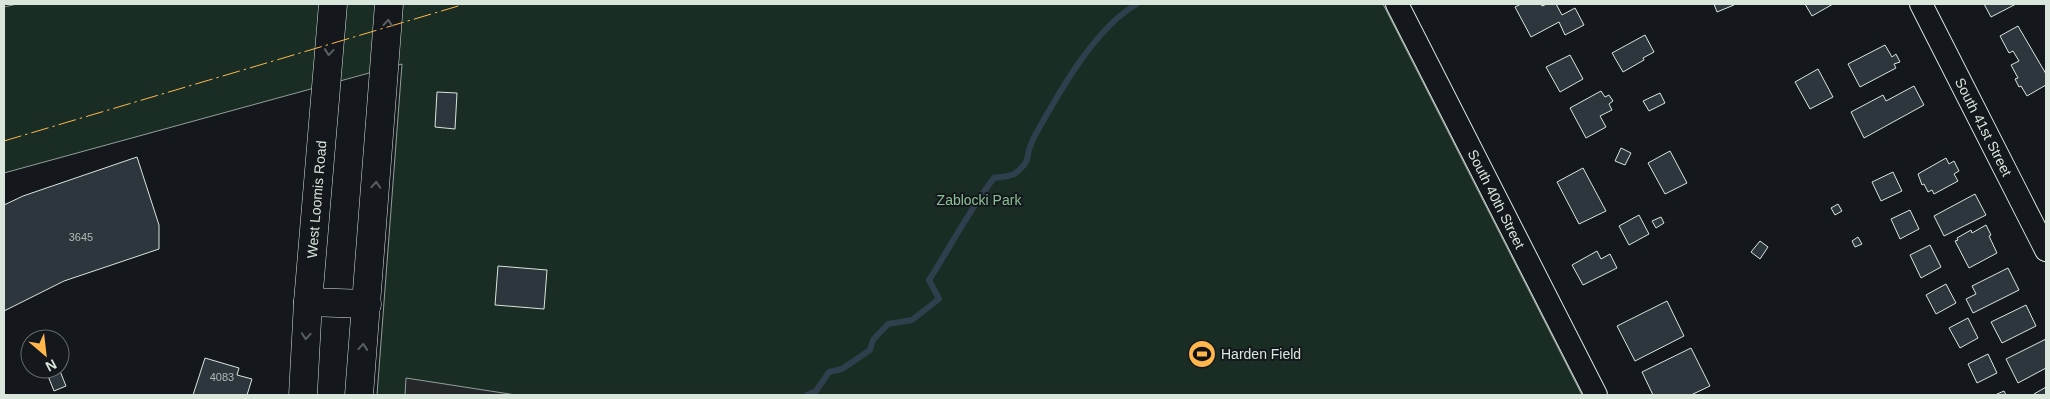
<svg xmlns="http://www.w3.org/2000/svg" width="2050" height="399" viewBox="0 0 2050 399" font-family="Arial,sans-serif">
<rect width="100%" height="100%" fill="#14181c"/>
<polygon fill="#1a2d24" stroke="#939e99" points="17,4 1383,4 1582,395 377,395 402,64 4,173 4,7"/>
<polygon fill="#24282b" stroke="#939e99" points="406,378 516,395 405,395"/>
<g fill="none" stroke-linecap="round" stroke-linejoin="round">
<path stroke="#2f3f4d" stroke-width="6" d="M 807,395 L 816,391 L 829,372 L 842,369 L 870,350 L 873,340 L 888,324 L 912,320 L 939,299 L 929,280 C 951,246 969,210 994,178 C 1009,176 1014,177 1024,165 C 1029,160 1027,153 1030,147 C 1032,141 1035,135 1038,130 C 1061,89 1096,27 1137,4"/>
</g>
<g fill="#2c363c" stroke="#d8e6dc">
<polygon points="1521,4 1541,4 1542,6 1547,4 1556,4 1562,15 1575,8 1584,25 1565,35 1559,22 1531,37 1515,7"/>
<polygon points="1714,4 1734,4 1734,5 1717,12"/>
<polygon points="1805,4 1833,4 1812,16"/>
<polygon points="1984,4 2016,4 1991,17"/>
<polygon points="2018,26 2046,74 2046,85 2027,96 2021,86 2019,87 2015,79 2018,78 2011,65 2019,61 2013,51 2009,53 2000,36"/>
<polygon points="1645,35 1654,52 1643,58 1644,60 1623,72 1612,53"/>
<polygon points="1885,45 1892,57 1896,54 1900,62 1894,64 1896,68 1860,87 1848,64"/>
<polygon points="1570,55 1583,79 1560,92 1546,67"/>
<polygon points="1818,69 1833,97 1810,109 1795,82"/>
<polygon points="1914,86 1924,105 1864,138 1851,112 1883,95 1886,101"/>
<polygon points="1601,91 1605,97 1609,95 1613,101 1609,104 1612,110 1600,116 1606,127 1586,138 1570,108"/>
<polygon points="437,92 457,93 455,129 435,127"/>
<polygon points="1660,93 1665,103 1649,111 1643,101"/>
<polygon points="1621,148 1631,153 1625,165 1615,161"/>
<polygon points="1670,151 1687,183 1665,194 1648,163"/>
<polygon points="137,157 159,225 159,249 64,281 4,311 4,205 23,196"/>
<polygon points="1946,158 1949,164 1954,161 1959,171 1954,174 1958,181 1934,194 1932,190 1928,192 1924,184 1922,185 1918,174"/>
<polygon points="1583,168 1606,211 1579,224 1557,182"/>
<polygon points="1893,172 1902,191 1881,201 1872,182"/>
<polygon points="1975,194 1986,215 1944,236 1934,216"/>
<polygon points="1838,204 1842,211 1835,215 1831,208"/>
<polygon points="1910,210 1919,229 1900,239 1891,219"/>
<polygon points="1639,215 1649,234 1629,245 1619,226"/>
<polygon points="1661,217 1664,223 1656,228 1652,221"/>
<polygon points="1986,225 1991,235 1989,236 1997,253 1969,268 1955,241 1958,240 1957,238 1971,230 1972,233"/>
<polygon points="1858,237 1862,244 1855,247 1852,241"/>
<polygon points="1760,241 1768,247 1760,259 1751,252"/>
<polygon points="1930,245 1941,267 1921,278 1910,255"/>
<polygon points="1597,251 1601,259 1610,254 1617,268 1583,285 1572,265"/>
<polygon points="498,266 547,270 544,309 495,305"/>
<polygon points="2008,268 2019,290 1973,313 1966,299 1976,294 1972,286"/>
<polygon points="1946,284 1956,303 1936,314 1926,295"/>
<polygon points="1667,301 1684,336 1635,361 1617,326"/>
<polygon points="2026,305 2036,326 2002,343 1991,322"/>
<polygon points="1968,318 1978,338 1960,348 1949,328"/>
<polygon points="2046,339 2046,368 2018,383 2006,359"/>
<polygon points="1691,348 1710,386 1691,395 1653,395 1642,372"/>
<polygon points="1988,354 1997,373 1977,383 1968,364"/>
<polygon points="205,358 239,368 237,375 252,379 247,395 193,395"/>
<polygon points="60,371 66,386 54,391 48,376"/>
<polygon points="2046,387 2046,395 2035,395 2034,394"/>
<polygon points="2004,391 2006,395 1995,395"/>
</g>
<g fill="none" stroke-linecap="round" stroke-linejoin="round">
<g stroke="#d8e6dc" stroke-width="24">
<g id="minor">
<path id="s1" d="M 1397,4 L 1596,395"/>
<path id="s2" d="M 1921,4 L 2046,250"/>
</g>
</g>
<g stroke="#d8e6dc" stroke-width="29">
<g id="major">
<polyline points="308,302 367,304"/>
<path id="s3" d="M 303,395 L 308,302 L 333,4"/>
<polyline points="359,395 389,4"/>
</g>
</g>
<use href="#minor" stroke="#14181c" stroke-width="22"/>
<use href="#major" stroke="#14181c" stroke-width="28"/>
<polyline stroke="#ffb74d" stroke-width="1" stroke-dasharray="18 4 2.5 4" stroke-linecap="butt" points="4,141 465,4"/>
</g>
<defs><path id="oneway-chevron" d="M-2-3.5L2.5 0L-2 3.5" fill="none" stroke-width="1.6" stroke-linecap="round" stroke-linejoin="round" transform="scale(1.25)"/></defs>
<g stroke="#59605f">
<use href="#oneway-chevron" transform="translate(388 23) rotate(-86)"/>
<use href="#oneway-chevron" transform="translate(329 52) rotate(95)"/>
<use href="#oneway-chevron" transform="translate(376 185) rotate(-86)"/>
<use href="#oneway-chevron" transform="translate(306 336) rotate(94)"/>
<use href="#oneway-chevron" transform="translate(363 347) rotate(-85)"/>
</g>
<defs>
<g id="stadium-disc" transform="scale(1.4375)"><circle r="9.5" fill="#ffb74d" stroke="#14181c"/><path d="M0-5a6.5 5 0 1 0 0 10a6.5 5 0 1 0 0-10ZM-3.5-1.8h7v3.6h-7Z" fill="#111"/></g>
</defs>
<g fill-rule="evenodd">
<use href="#stadium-disc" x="1202" y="354"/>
</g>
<g text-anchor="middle" stroke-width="4" stroke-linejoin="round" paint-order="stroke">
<g font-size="11" fill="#adbab4">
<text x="81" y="241">3645</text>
<text x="222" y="381">4083</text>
</g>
<g font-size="14" fill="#d8e6dc" stroke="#14181c">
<text dy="5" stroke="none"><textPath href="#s2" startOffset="138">South 41st Street</textPath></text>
<text dy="5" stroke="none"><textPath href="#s3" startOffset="196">West Loomis Road</textPath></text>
<text dy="5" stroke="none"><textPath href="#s1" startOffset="219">South 40th Street</textPath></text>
</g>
<g font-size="14" fill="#8ac095" stroke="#14181c">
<text x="979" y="205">Zablocki Park</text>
</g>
<g font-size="14" fill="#d8e6dc" stroke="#14181c" text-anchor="start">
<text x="1221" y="359">Harden Field</text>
</g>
</g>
<rect width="2050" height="399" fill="none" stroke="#d8e6dc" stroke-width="10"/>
<g transform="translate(45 354) rotate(152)"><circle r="24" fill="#14181c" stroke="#626a69"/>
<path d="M0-4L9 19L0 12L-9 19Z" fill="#ffb74d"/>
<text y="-8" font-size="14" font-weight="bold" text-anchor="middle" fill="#d8e6dc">N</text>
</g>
</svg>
